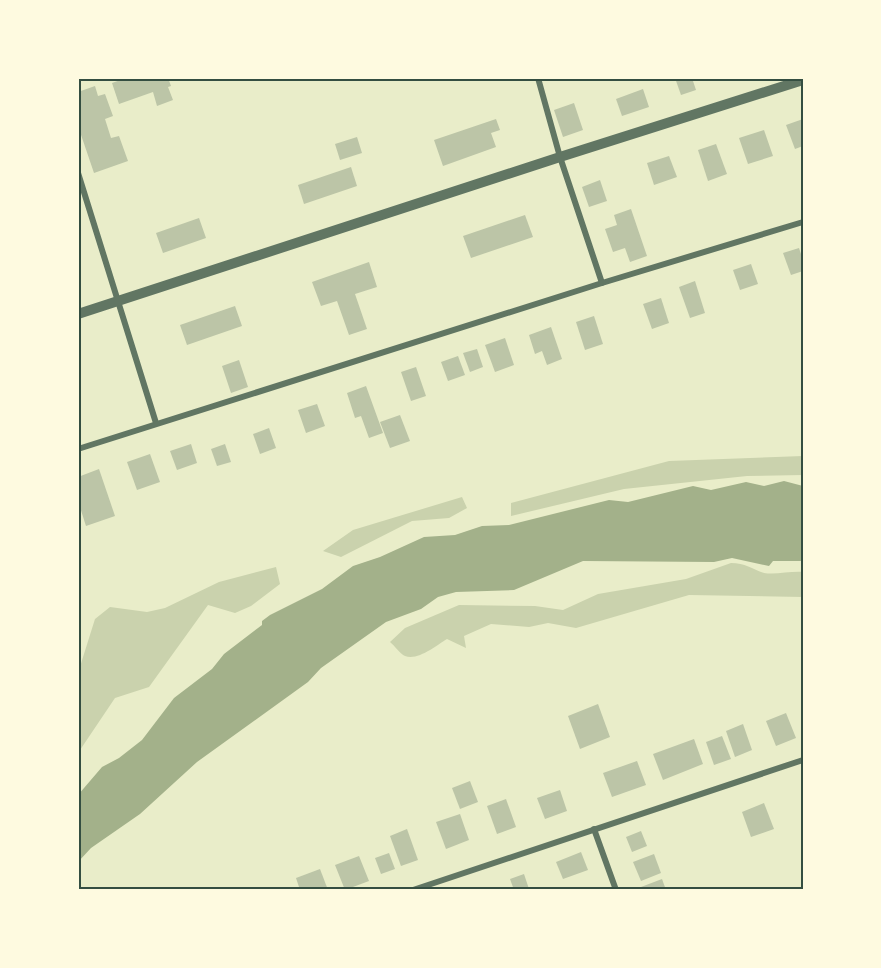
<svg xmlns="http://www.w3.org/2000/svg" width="881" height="968" viewBox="0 0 881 968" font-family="'Open Sans',sans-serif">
<rect width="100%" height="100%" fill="#e9edc9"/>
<g fill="#cad2ad">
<polygon points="803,456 803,475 747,476 624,489 511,516 511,503 669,461"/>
<polygon points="462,497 467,508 449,518 412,521 341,557 323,551 353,530"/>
<path d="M 731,563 C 745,563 752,569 764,573 C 775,575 791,571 803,572 L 803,597 L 689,595 L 576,628 L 548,623 L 529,627 L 491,624 L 464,636 L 466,648 L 447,639 C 437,645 418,661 405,656 C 400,654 395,646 390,642 L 405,628 L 459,605 L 535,606 L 563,610 L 598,594 L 686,579 Z"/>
<polygon points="276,567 280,584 251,606 235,613 208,605 149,687 115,698 78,753 78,673 95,619 110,607 147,612 165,608 219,582"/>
</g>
<polygon fill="#a3b18a" points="784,481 803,486 803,561 773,561 769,566 732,558 714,562 583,561 514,590 456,592 438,597 421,609 386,622 321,668 308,682 197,762 140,814 91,848 78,862 78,795 102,767 119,758 142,740 174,698 212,669 224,654 262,625 262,621 270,615 322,589 353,566 380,557 424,537 455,535 482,526 509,525 609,500 628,502 693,486 711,490 746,482 764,486"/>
<g fill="#bcc5a7">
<polygon points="126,78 168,78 171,86 168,87 173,100 157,106 153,92 119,104 112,83"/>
<polygon points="675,78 692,78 696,90 681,95"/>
<polygon points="95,86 98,96 105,94 113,116 105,119 111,138 119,136 128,161 94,173 78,126 78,92"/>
<polygon points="643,89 649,107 622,116 616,99"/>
<polygon points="574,103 583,130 563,137 554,110"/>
<polygon points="496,119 500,130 491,133 496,147 443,166 434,140"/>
<polygon points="803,119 803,146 795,149 786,125"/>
<polygon points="764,130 773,156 748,164 739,138"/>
<polygon points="357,137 362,153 340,160 335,144"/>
<polygon points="716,144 727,174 708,181 698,150"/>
<polygon points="669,156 677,177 654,185 647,163"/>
<polygon points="351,167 357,186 304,204 298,185"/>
<polygon points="600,180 607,201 589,207 582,187"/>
<polygon points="631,209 647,256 630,262 625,248 613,252 605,229 617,225 614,215"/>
<polygon points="525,215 533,237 471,258 463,236"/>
<polygon points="199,218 206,238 163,253 156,233"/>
<polygon points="799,248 803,260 803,271 791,275 783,253"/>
<polygon points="369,262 377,287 355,294 367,329 349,335 337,301 321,306 312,282"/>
<polygon points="751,264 758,284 740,290 733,270"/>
<polygon points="695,281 705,313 690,318 679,287"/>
<polygon points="661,298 669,323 652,329 643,304"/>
<polygon points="235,306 242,326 187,345 180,325"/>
<polygon points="594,316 603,344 585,350 576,322"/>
<polygon points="551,327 562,359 547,365 542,351 535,354 529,335"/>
<polygon points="505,338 514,365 495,372 485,345"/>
<polygon points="477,349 483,367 470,372 463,353"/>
<polygon points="458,356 465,375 448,381 441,362"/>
<polygon points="239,360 248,387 231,393 222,366"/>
<polygon points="416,367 426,396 411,401 401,372"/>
<polygon points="366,386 383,433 369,438 361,416 355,418 347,393"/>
<polygon points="317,404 325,426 306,433 298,410"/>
<polygon points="400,415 410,441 390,448 380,422"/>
<polygon points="269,428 276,448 260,454 253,434"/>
<polygon points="191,444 197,463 177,470 170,451"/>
<polygon points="225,444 231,462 217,466 211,449"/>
<polygon points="150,454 160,482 137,490 127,462"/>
<polygon points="99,469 115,516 86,526 78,501 78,477"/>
<polygon points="598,704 610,737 580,749 568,716"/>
<polygon points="786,713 796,738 776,746 766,721"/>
<polygon points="743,724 752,750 735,757 726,731"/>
<polygon points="722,736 731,759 714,765 706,742"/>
<polygon points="694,739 703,764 663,780 653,754"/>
<polygon points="637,761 646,785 612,797 603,773"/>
<polygon points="470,781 478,802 460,809 452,788"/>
<polygon points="560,790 567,811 545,819 537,798"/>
<polygon points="506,799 516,827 497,834 487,806"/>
<polygon points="764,803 774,829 751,837 742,812"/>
<polygon points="460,814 469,840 446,849 436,822"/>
<polygon points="407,829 418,860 401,866 390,836"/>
<polygon points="641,831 647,846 632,852 626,837"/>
<polygon points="581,852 588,870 563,879 556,862"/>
<polygon points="389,853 395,869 381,874 375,858"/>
<polygon points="654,854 661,873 641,881 633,862"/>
<polygon points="359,856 369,881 345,890 335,865"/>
<polygon points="320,869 328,890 300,890 296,878"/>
<polygon points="524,874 529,889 514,890 510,879"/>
<polygon points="662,879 666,890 642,890 641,887"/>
</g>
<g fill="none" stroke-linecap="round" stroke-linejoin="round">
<g stroke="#617663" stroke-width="6">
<polyline points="538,78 560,157 602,283"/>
<polyline points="78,173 156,423"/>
<polyline points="78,449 602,283 803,222"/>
<polyline points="594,829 616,890"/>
<polyline points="413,890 803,760"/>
</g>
<polyline stroke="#617663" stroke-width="10" points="78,314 560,157 803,80"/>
</g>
<rect width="881" height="968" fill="none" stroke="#fefae0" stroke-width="159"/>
<rect x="80" y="80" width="722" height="808" fill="none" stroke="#344e41" stroke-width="2"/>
</svg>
